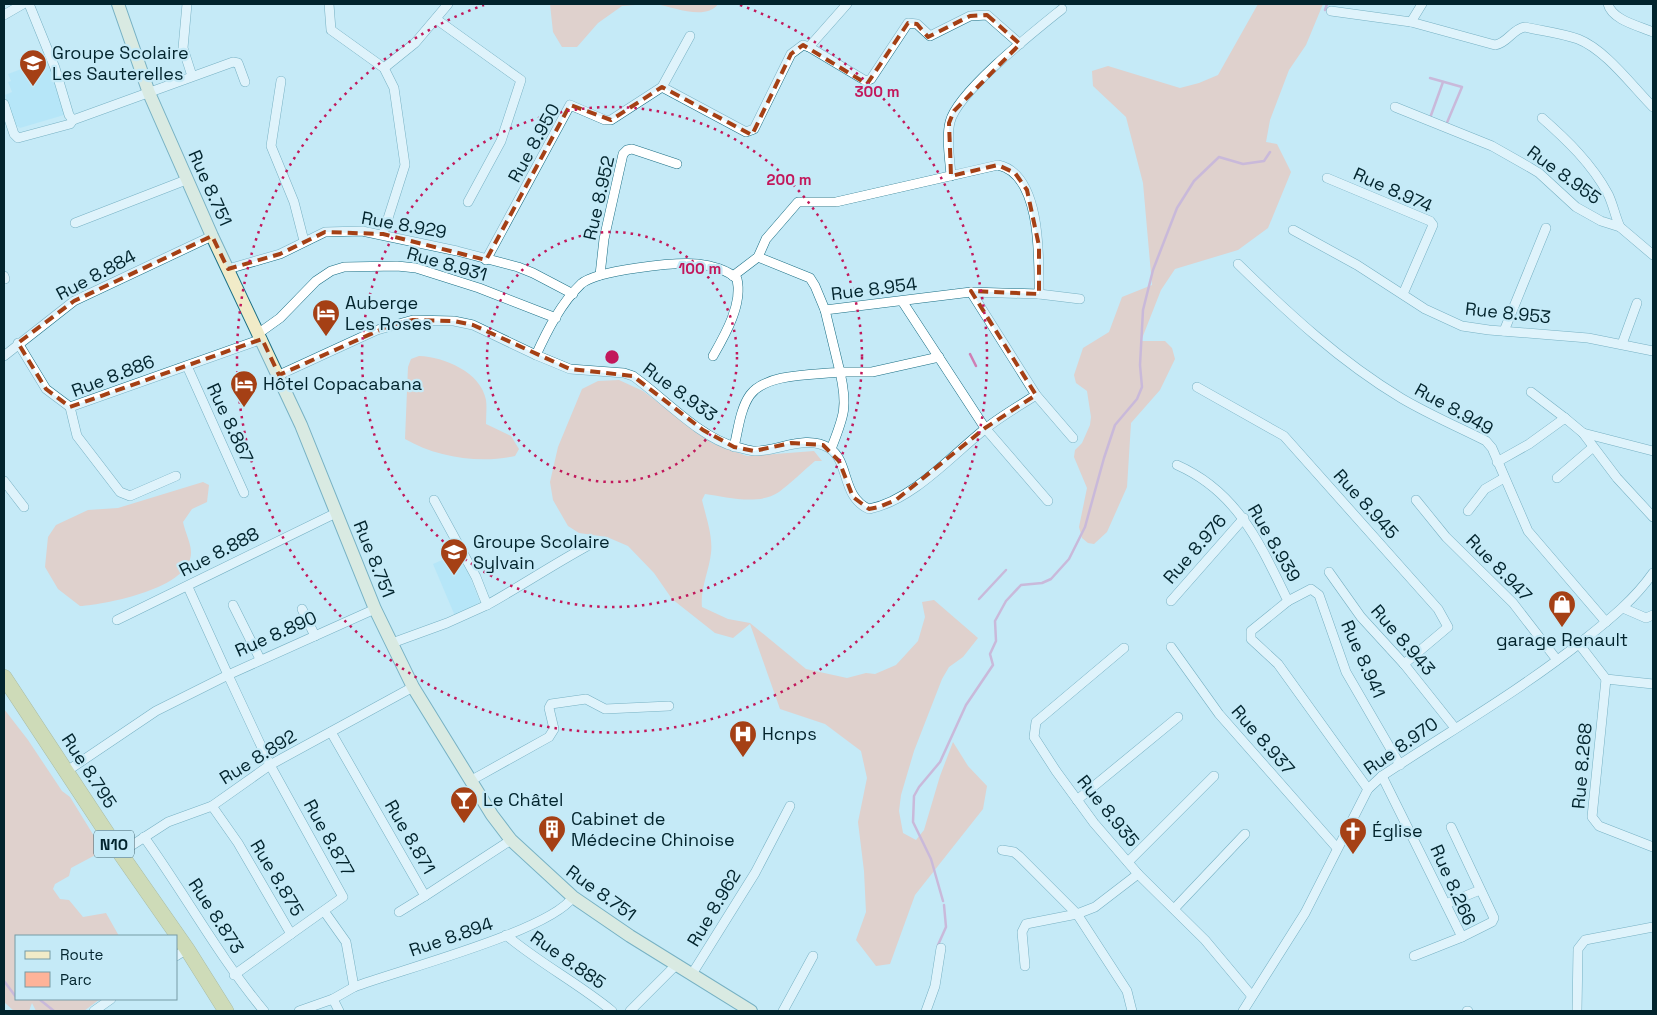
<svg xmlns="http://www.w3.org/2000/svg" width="1657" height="1015" viewBox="0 0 1657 1015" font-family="'Space Grotesk',sans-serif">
<rect width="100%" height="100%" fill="#c5eaf7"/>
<g fill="#a5e3f8">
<polygon points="46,56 64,105 64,115 20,128 14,124 5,95 12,92 8,82 11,81 8,74 24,68 26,75 30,74 38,69"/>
<polygon points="460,552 480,602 455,616 433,564"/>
</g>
<g fill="#feb399">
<polygon points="550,4 648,4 622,6 598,23 577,47 562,47 553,32"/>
<path d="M 656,4 L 718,4 C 706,21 673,7 656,4 Z"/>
<polygon points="1258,4 1323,4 1306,45 1289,70 1270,120 1266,142 1277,144 1291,172 1268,228 1238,250 1175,269 1161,290 1141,341 1165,341 1172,348 1175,359 1160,390 1131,423 1127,487 1107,532 1094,544 1088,543 1082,538 1079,527 1087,488 1074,457 1075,450 1082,443 1090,425 1091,417 1087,391 1076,383 1074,375 1083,348 1109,332 1122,297 1152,285 1143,183 1126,117 1093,86 1092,71 1108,66 1180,88 1199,83 1218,75"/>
<path d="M 419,356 C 444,357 481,372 486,400 C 487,408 486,416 486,424 L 511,436 L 519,449 L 515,456 C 479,464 436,457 405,439 L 408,367 L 411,359 Z"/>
<path d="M 619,380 L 643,391 L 712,443 L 747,456 L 814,451 L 822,461 L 815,461 C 803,471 791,483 779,492 C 758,506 727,497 705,494 L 702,500 C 706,517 713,536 711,553 C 709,571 700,589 702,607 L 728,619 L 750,623 L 806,669 L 847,678 L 866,673 L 875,674 L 896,665 L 918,641 L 925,617 L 922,602 L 934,600 L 978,638 L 963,657 L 949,667 L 942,679 L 914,751 L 901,795 L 899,811 L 903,833 L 916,840 L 924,830 L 940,776 L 953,742 L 968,766 L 987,786 L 983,809 L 915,895 L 890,964 L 876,966 L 856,940 L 866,912 L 864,871 L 858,822 L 867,778 L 861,751 L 825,724 L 780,709 L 750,624 L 733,638 L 715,633 L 672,599 L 654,573 L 628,546 L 607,537 L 579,533 L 568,526 L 553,500 L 550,482 L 558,447 L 582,389 L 598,381 Z"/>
<path d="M 203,482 L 209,485 L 207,502 L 192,509 L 183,522 C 185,532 191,543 191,552 C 192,588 107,604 80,606 L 58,589 L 45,567 L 48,537 L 56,525 L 88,510 L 118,508 Z"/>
<polygon points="4,709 28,740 62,791 70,797 102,849 101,852 71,868 69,876 55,884 53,889 60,899 69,900 83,917 106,913 119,936 16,936 16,999 100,999 84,1011 36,1011 32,1003 29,1011 14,1011 4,1002"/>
</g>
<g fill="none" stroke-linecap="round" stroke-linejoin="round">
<g stroke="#cf7fb5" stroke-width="2.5">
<polyline points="1325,10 1327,4"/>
<polyline points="1430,78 1462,87 1446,125"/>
<polyline points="1430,118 1443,82"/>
<polyline points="970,354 976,366"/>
<polyline points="979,599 1006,570"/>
<polyline points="943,901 931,859 913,822 914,796 919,787 940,762 966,705 993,665 990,654 996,641 995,621 1006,601 1021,585 1042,583 1051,579 1069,559 1085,527 1104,458 1115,425 1137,399 1142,387 1140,365 1143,310 1153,270 1177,208 1194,181 1219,157 1243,164 1264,161 1270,152"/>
<polyline points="938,945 946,927 944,905"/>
<polyline points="4,981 16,997"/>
<polyline points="34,999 39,999 54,1011"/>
</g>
<g stroke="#196e84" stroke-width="10">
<g id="minor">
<polyline points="29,4 55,68 69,115 73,120 233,62 238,63 245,82"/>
<polyline points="187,4 183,48 192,76"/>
<polyline points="329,4 331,30 384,68 394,88 405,165 383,234"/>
<path d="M 1608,4 C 1612,20 1639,26 1653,32"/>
<path d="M 1331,11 L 1411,22 L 1495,45 C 1508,43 1512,29 1525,27 C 1542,31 1561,33 1578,39 C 1606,50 1632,86 1653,107"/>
<polyline points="4,15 23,4"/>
<polyline points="436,19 521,80 501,141 468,202"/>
<polyline points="1411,22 1422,4"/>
<polyline points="809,47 847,4"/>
<polyline points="384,68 415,43 448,4"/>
<polyline points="281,81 271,146 294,202 304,241"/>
<polyline points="662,87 690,36"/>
<polyline points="4,104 14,134 18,138 70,124 73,120"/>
<polyline points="1395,107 1492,146 1529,167 1539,173 1576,207 1601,221 1620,227 1653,255"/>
<path d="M 1542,118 C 1567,140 1592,164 1608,194 C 1613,204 1615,216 1620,227"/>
<path d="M 951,176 C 950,160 946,138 950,122 C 957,92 1036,30 1062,9"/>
<polyline points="1327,178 1430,221 1433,225 1403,294"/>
<polyline points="75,223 186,180"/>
<polyline points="1293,230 1357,265 1425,309 1462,326 1489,330 1588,338 1653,351"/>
<polyline points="758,257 810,278 815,286 825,310"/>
<polyline points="486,260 570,105 605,120 611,120 662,87 746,132 754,129 791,54 803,45 809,47 866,81 871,79 908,23 917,24 930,36 970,16 987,15 1020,44"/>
<path d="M 1238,264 C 1289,314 1340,361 1401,398 C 1428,414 1458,427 1486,441 L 1492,448 L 1528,531 L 1606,622"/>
<polyline points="228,269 280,254 325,232 362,231 457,251 518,267 533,273 573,294"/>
<polyline points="600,275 604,239 623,154 627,150 632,149 677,164"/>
<polyline points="4,276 5,279"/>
<path d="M 733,276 L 758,257 L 766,239 L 798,202 L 836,202 L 998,165 C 1042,174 1039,260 1039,294"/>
<polyline points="971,292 1036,395 1073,438"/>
<polyline points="902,301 985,428 1048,501"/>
<polyline points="1504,331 1546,228"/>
<polyline points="259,333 280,318 316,281 331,271 344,267 397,266 416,268 479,288 556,318"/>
<polyline points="18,343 46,389 70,407"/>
<polyline points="1622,344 1637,303"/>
<path d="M 536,355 C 547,331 561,303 581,284 C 597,270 675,262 698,264 C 710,265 728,270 737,279 C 743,304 725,335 713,356"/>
<polyline points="4,356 74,301 212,236"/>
<polyline points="187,366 244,493"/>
<path d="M 279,375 L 377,330 L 413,320 L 454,321 L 473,325 L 536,355 L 570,369 L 624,373 L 633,376 C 664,398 700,438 736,447 C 742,448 749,451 755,451 C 779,451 806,434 829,448 C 850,461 841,497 869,509 C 913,500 951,456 985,429 C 1001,416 1019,406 1036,395"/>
<polyline points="1197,387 1284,436 1438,609 1448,627 1404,664"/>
<polyline points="1531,392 1565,418"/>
<polyline points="1583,433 1653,451"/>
<path d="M 734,447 C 738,431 740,409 750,395 C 766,373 814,375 840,372 L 825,310 L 971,292 L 1039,294 L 1080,299"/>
<path d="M 831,449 C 844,416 848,407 840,372 L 872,372 L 939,357"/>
<polyline points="1497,462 1529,444 1565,418 1583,433 1617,478 1653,517"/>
<path d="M 1177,465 C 1238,492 1260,544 1288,601 L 1251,631 L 1251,639 L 1278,664 L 1368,789"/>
<polyline points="176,476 130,496 120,492 77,436 70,407 262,339"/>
<polyline points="1557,478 1592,448"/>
<polyline points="4,481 24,507"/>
<polyline points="1416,500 1446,537 1513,603 1557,660"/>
<polyline points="1468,511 1485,489 1504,478"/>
<polyline points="1329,572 1361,617 1404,664 1455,728"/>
<polyline points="1171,601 1244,518"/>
<polyline points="1288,601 1311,589 1319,595 1346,672 1400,765"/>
<polyline points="233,605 260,659"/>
<path d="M 487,605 C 521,586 554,564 589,545"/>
<polyline points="1623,608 1646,618 1653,615"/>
<polyline points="302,609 315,636"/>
<polyline points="117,620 336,513"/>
<polyline points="392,643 447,623 487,605 476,577 434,500"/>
<polyline points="1579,644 1606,679 1653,684"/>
<polyline points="1171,647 1219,714 1337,848"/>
<polyline points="1124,648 1036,722 1034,737 1056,771 1094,823 1138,874 1205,940 1251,995"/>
<polyline points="1606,679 1592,817 1599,826 1653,847"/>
<polyline points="331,732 425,896 511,840"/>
<polyline points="67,771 156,711 228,675 188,587"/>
<polyline points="1382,776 1462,937 1414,956"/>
<polyline points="470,781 549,737 554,729 549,708 551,704 586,699 605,709 669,706"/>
<polyline points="1077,800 1178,717"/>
<polyline points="212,806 238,843 291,934 234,975"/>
<polyline points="1451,827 1494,918 1492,922 1462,937"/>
<path d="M 144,837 C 185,894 219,957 264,1011"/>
<polyline points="1002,850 1014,852 1019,856 1077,914 1127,991 1132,1011"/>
<polyline points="120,853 168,822 212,806 270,765 413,687"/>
<polyline points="1128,862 1214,776"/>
<polyline points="1446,904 1480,890"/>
<polyline points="1174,909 1245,834"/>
<polyline points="324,911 346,942 354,987"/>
<polyline points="399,912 425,896"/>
<polyline points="291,934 343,897 270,765 228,675 375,609"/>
<path d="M 506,935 C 539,963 578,983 612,1011"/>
<polyline points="176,956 187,949"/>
<polyline points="1025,966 1022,932 1026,924 1077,914 1095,907 1138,874"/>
<polyline points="692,974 755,873 790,806"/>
<path d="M 333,999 L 354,987 C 399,970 550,931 573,897"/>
<polyline points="94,1011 111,999"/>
<polyline points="299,1011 333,999 339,1011"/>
<polyline points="630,1011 677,964"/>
<polyline points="783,1011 813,956"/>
<polyline points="926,1011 935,986 941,948"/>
<path d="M 1243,1011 L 1305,913 L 1368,789 L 1382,776 C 1450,731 1521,690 1585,639 C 1610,619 1634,600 1653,573"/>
<polyline points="1467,1011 1468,1011"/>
<polyline points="1577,1011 1578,949 1585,940 1653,927"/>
</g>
</g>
<g stroke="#196e84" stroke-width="14">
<polyline id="secondary" points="118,4 149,93 212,236 301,425 375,609 413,687 492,815 511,840 573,897 630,936 751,1011"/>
</g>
<g stroke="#88873f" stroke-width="16">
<polyline id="trunk" points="4,677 120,853 187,949 226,1011"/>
</g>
<use href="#minor" stroke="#fff" stroke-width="9"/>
<use href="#secondary" stroke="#f1ebc8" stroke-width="12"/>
<use href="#trunk" stroke="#daca6c" stroke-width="15"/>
</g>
<path d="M0 0H1657V1015H0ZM 987,15 L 1020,44 L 954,111 L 949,123 L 951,176 L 998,165 L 1015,173 L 1027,190 L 1039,246 L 1039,294 L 971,291 L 1036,395 L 985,428 L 896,500 L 879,507 L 869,509 L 853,497 L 839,461 L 823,445 L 791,443 L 754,451 L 734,447 L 703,430 L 633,376 L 570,369 L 473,325 L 454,321 L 413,320 L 391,325 L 279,375 L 262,339 L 70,407 L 46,389 L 18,343 L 74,301 L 212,236 L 228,269 L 280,254 L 325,232 L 383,234 L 486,260 L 570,105 L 611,120 L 662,87 L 752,135 L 791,54 L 803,45 L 867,84 L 908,23 L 917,24 L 928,37 L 970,16 Z" fill="#c5eaf7" fill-opacity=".55" fill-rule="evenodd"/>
<path fill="none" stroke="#a54015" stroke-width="4" stroke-dasharray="10 6" stroke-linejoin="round" d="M 987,15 L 1020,44 L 954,111 L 949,123 L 951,176 L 998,165 L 1015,173 L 1027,190 L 1039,246 L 1039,294 L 971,291 L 1036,395 L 985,428 L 896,500 L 879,507 L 869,509 L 853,497 L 839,461 L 823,445 L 791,443 L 754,451 L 734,447 L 703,430 L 633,376 L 570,369 L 473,325 L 454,321 L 413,320 L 391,325 L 279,375 L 262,339 L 70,407 L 46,389 L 18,343 L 74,301 L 212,236 L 228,269 L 280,254 L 325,232 L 383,234 L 486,260 L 570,105 L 611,120 L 662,87 L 752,135 L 791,54 L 803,45 L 867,84 L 908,23 L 917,24 L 928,37 L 970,16 Z"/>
<g fill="none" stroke="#c2185b" stroke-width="2.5" stroke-dasharray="2.5 5">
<circle cx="612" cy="357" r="125"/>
<circle cx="612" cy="357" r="250"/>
<path d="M740 5A375 375 0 1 1 484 5"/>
</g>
<defs>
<g id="school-pin" transform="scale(1.4375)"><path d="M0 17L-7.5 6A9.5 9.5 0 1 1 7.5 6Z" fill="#a54015" stroke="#c5eaf7"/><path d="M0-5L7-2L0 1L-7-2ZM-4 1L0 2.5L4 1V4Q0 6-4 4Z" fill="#fff"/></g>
<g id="hotel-pin" transform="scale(1.4375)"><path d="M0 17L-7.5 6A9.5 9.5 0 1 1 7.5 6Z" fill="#a54015" stroke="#c5eaf7"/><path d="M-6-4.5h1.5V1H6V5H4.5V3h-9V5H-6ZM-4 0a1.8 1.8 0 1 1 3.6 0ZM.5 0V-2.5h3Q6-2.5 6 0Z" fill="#fff"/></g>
<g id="shop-pin" transform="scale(1.4375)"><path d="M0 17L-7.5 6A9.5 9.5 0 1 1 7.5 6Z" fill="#a54015" stroke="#c5eaf7"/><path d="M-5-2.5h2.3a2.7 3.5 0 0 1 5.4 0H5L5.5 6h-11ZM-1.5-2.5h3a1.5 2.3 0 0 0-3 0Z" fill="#fff"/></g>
<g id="hospital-pin" transform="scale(1.4375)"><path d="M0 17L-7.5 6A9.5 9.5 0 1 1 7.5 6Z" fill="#a54015" stroke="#c5eaf7"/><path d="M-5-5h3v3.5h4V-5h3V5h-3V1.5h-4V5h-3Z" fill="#fff"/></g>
<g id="bar-pin" transform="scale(1.4375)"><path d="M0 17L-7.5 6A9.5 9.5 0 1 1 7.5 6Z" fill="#a54015" stroke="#c5eaf7"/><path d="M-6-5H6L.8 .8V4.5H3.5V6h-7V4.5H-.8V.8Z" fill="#fff"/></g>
<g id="building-pin" transform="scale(1.4375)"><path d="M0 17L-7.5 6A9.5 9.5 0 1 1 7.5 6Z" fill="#a54015" stroke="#c5eaf7"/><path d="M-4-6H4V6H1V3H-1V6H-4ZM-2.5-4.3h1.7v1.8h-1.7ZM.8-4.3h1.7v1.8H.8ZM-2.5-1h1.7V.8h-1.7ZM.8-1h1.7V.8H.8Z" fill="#fff"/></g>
<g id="church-pin" transform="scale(1.4375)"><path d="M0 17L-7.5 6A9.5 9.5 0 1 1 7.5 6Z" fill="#a54015" stroke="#c5eaf7"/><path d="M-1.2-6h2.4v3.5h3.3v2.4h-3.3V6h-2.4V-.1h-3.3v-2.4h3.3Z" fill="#fff"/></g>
</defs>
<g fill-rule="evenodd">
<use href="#school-pin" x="33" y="63"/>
<use href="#hotel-pin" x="326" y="313"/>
<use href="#hotel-pin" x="244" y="384"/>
<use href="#school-pin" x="454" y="552"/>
<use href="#shop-pin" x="1562" y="604"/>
<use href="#hospital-pin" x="743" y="734"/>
<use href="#bar-pin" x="464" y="800"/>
<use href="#building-pin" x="552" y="829"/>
<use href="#church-pin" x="1353" y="831"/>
</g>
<g text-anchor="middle" stroke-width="4.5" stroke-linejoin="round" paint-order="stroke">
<rect fill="#c5eaf7" stroke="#3c5f6a" stroke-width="1" x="94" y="830.5" width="40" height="27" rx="4"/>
<g font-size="16" font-weight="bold" fill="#02242d">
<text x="114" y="850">N10</text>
</g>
<g font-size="18" fill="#02242d" stroke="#c5eaf7" text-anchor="start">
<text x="52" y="59">Groupe Scolaire<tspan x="52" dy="21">Les Sauterelles</tspan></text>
<text x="345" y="309">Auberge<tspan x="345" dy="21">Les Roses</tspan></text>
<text x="263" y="390">Hôtel Copacabana</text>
<text x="473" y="548">Groupe Scolaire<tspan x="473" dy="21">Sylvain</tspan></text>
<text x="1562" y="646" text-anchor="middle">garage Renault</text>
<text x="762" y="740">Hcnps</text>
<text x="483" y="806">Le Châtel</text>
<text x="571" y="825">Cabinet de<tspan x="571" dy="21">Médecine Chinoise</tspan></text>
<text x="1372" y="837">Église</text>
</g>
<g font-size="18" fill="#02242d" stroke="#c5eaf7">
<text transform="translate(534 143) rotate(-61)" y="6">Rue 8.950</text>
<text transform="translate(1564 175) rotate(36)" y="6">Rue 8.955</text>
<text transform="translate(210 188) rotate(66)" y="6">Rue 8.751</text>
<text transform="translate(1393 190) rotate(24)" y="6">Rue 8.974</text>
<text transform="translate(599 198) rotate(-77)" y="6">Rue 8.952</text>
<text transform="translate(404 225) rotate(10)" y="6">Rue 8.929</text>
<text transform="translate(447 264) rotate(16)" y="6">Rue 8.931</text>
<text transform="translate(96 275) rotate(-28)" y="6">Rue 8.884</text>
<text transform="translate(874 289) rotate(-7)" y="6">Rue 8.954</text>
<text transform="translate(1508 313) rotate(6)" y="6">Rue 8.953</text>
<text transform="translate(113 376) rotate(-21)" y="6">Rue 8.886</text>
<text transform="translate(680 392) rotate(36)" y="6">Rue 8.933</text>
<text transform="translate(1454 409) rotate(29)" y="6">Rue 8.949</text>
<text transform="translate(230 423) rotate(65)" y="6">Rue 8.867</text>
<text transform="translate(1366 504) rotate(48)" y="6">Rue 8.945</text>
<text transform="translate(1274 543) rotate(60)" y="6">Rue 8.939</text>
<text transform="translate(1195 549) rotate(-49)" y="6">Rue 8.976</text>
<text transform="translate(219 552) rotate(-27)" y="6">Rue 8.888</text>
<text transform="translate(374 559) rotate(68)" y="6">Rue 8.751</text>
<text transform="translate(1499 568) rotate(46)" y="6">Rue 8.947</text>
<text transform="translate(276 634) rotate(-24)" y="6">Rue 8.890</text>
<text transform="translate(1403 640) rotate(49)" y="6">Rue 8.943</text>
<text transform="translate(1363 659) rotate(66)" y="6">Rue 8.941</text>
<text transform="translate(1263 740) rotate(49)" y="6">Rue 8.937</text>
<text transform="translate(1401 746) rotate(-35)" y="6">Rue 8.970</text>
<text transform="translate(258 757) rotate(-32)" y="6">Rue 8.892</text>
<text transform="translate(1582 766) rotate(-85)" y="6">Rue 8.268</text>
<text transform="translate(89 771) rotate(57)" y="6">Rue 8.795</text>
<text transform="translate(1108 811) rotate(51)" y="6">Rue 8.935</text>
<text transform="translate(410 837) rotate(60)" y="6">Rue 8.871</text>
<text transform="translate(329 838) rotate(61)" y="6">Rue 8.877</text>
<text transform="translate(277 878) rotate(59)" y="6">Rue 8.875</text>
<text transform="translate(1453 885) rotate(66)" y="6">Rue 8.266</text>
<text transform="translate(601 893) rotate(36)" y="6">Rue 8.751</text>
<text transform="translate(714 908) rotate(-59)" y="6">Rue 8.962</text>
<text transform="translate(216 916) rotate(57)" y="6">Rue 8.873</text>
<text transform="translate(451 937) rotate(-19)" y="6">Rue 8.894</text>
<text transform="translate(568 960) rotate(35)" y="6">Rue 8.885</text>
</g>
</g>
<circle cx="612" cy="357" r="8" fill="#c2185b" stroke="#c5eaf7" stroke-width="2.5"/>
<g font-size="15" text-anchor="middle" font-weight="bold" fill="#c2185b" stroke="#c5eaf7" stroke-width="4.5" stroke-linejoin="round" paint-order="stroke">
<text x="877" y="97">300 m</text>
<text x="789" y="185">200 m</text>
<text x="700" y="274">100 m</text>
</g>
<rect width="1657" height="1015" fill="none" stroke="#02242d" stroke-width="10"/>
<rect x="15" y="935" width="162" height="65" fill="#c5eaf7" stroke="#779ba6"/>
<rect x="25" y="951" width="25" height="8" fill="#f1ebc8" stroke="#779ba6"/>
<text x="60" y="960" font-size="15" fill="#02242d">Route</text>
<rect x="25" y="972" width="25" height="15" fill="#feb399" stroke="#779ba6"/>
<text x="60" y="985" font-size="15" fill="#02242d">Parc</text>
</svg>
